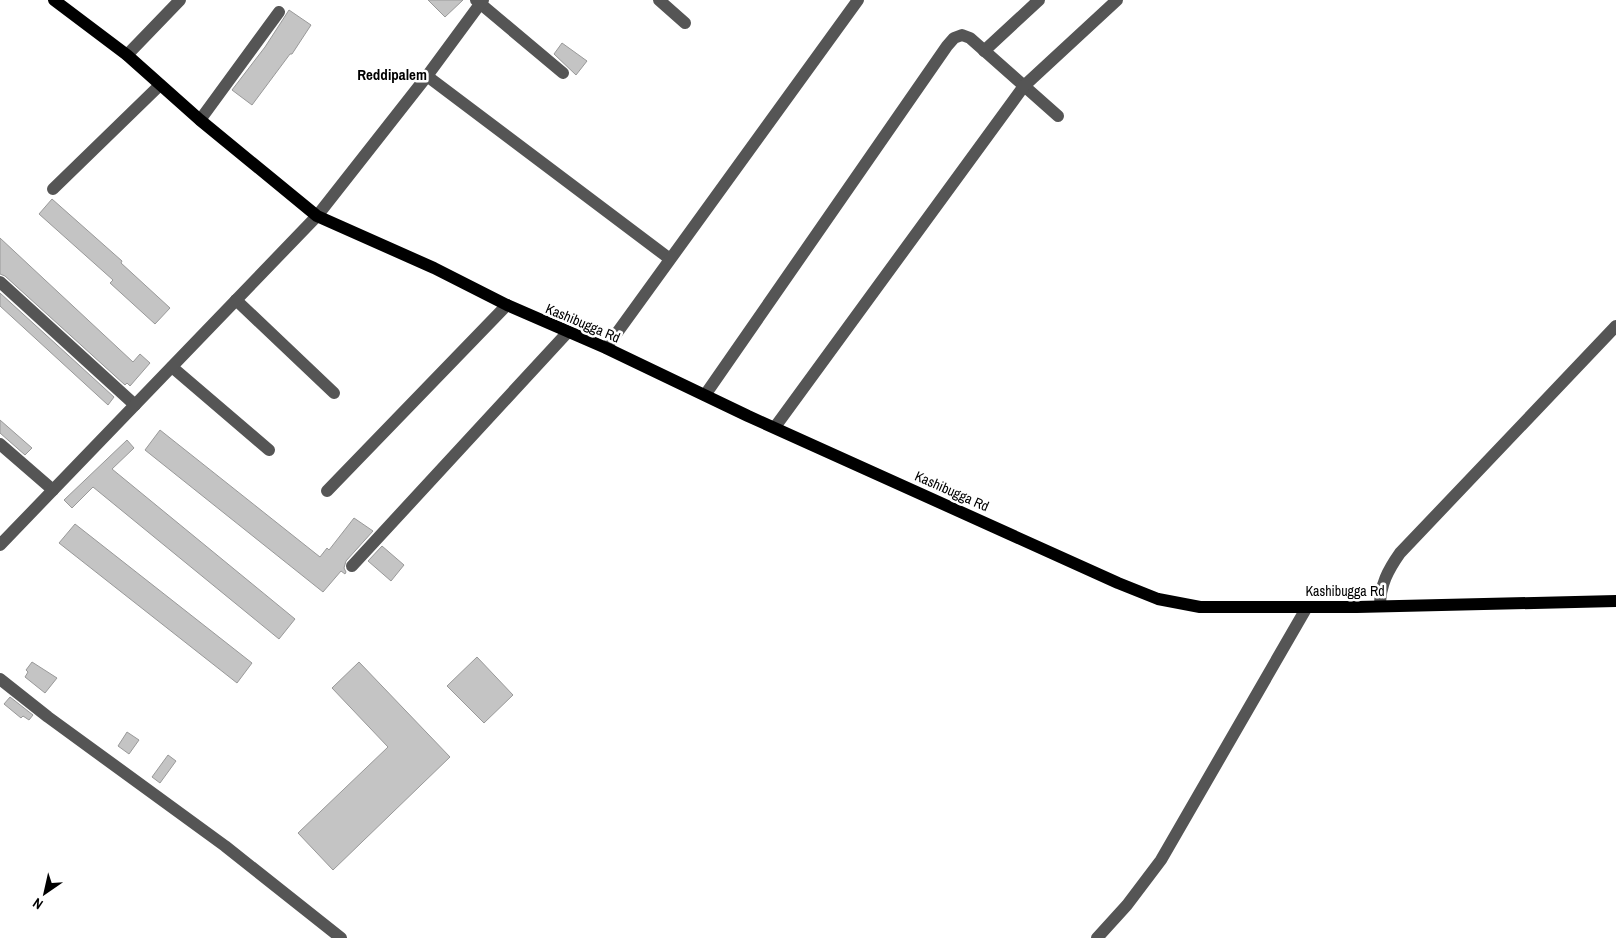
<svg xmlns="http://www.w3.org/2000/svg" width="1616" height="938" viewBox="0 0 1616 938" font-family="'Archivo Narrow',sans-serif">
<rect width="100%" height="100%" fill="#fff"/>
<g fill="#c4c4c4" stroke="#999">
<polygon points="428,0 463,0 445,17"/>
<polygon points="289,10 311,25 292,54 290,54 252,105 232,90 265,47"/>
<polygon points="562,43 587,61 576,75 554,54"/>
<polygon points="52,199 122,261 121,263 170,308 155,324 110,283 113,280 39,214"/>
<polygon points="0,238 133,362 140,354 150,363 130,386 127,383 125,385 5,276 0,274"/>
<polygon points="0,293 114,397 108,405 0,306"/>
<polygon points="0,420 32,448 25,455 0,433"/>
<polygon points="160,430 320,557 327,548 329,550 354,518 373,531 346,561 344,568 346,572 345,574 341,571 323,592 145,450"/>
<polygon points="127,440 134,448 112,469 295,619 279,639 93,487 72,508 64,500"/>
<polygon points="75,524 252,663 237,683 59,543"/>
<polygon points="382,546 404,565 391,581 368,561"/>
<polygon points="477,657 513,695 484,723 447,686"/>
<polygon points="32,662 57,678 45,693 25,677 28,672 26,670"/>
<polygon points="359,662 450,757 333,870 298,833 388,747 332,688"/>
<polygon points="10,697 33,715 29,720 23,716 21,718 4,704"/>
<polygon points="127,732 139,740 129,754 118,746"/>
<polygon points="168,755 176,761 160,783 152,777"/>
</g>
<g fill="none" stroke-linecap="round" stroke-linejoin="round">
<g stroke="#555" stroke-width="12">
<polyline points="476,0 563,73"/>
<polyline points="659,0 685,23"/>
<polyline points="984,51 1039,0"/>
<polyline points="127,55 180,0"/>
<polyline points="427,76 670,259"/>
<polyline points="200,120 279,12"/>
<polyline points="53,189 160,85"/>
<polyline points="0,282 135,405"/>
<polyline points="236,300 334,393"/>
<polyline points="606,348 858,0"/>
<polyline points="172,367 269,450"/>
<polyline points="705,395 947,46 954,38 962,35 970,38 1058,116"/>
<polyline points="775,427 1024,86 1117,0"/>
<polyline points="0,444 53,490"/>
<polyline points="327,491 507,305"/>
<polyline points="0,545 317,216 427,76 483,0"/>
<polyline points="352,566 567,333"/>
<path d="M 1380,606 C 1380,585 1388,570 1400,553 L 1616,326"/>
<polyline points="0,679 48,717 225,846 341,938"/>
<polyline points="1097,938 1127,905 1161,860 1307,607"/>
</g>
<polyline stroke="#000" stroke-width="12" points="54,0 127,55 200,120 317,216 434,268 507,305 606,348 748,416 1118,583 1158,599 1200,607 1357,607 1616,601"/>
</g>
<g text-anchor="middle" stroke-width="5" stroke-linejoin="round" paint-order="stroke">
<g font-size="14" fill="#000" stroke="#fff">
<text transform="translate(583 323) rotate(23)" y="5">Kashibugga Rd</text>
<text transform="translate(952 491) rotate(24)" y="5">Kashibugga Rd</text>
<text x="1345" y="596">Kashibugga Rd</text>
</g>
<g font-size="15" font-weight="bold" fill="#000" stroke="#fff">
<text x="392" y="80">Reddipalem</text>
</g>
</g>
<g transform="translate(45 893) rotate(214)" stroke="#ffffff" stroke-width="4" paint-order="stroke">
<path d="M0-4L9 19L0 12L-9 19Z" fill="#000000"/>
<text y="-8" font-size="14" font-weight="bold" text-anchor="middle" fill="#000000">N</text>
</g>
</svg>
